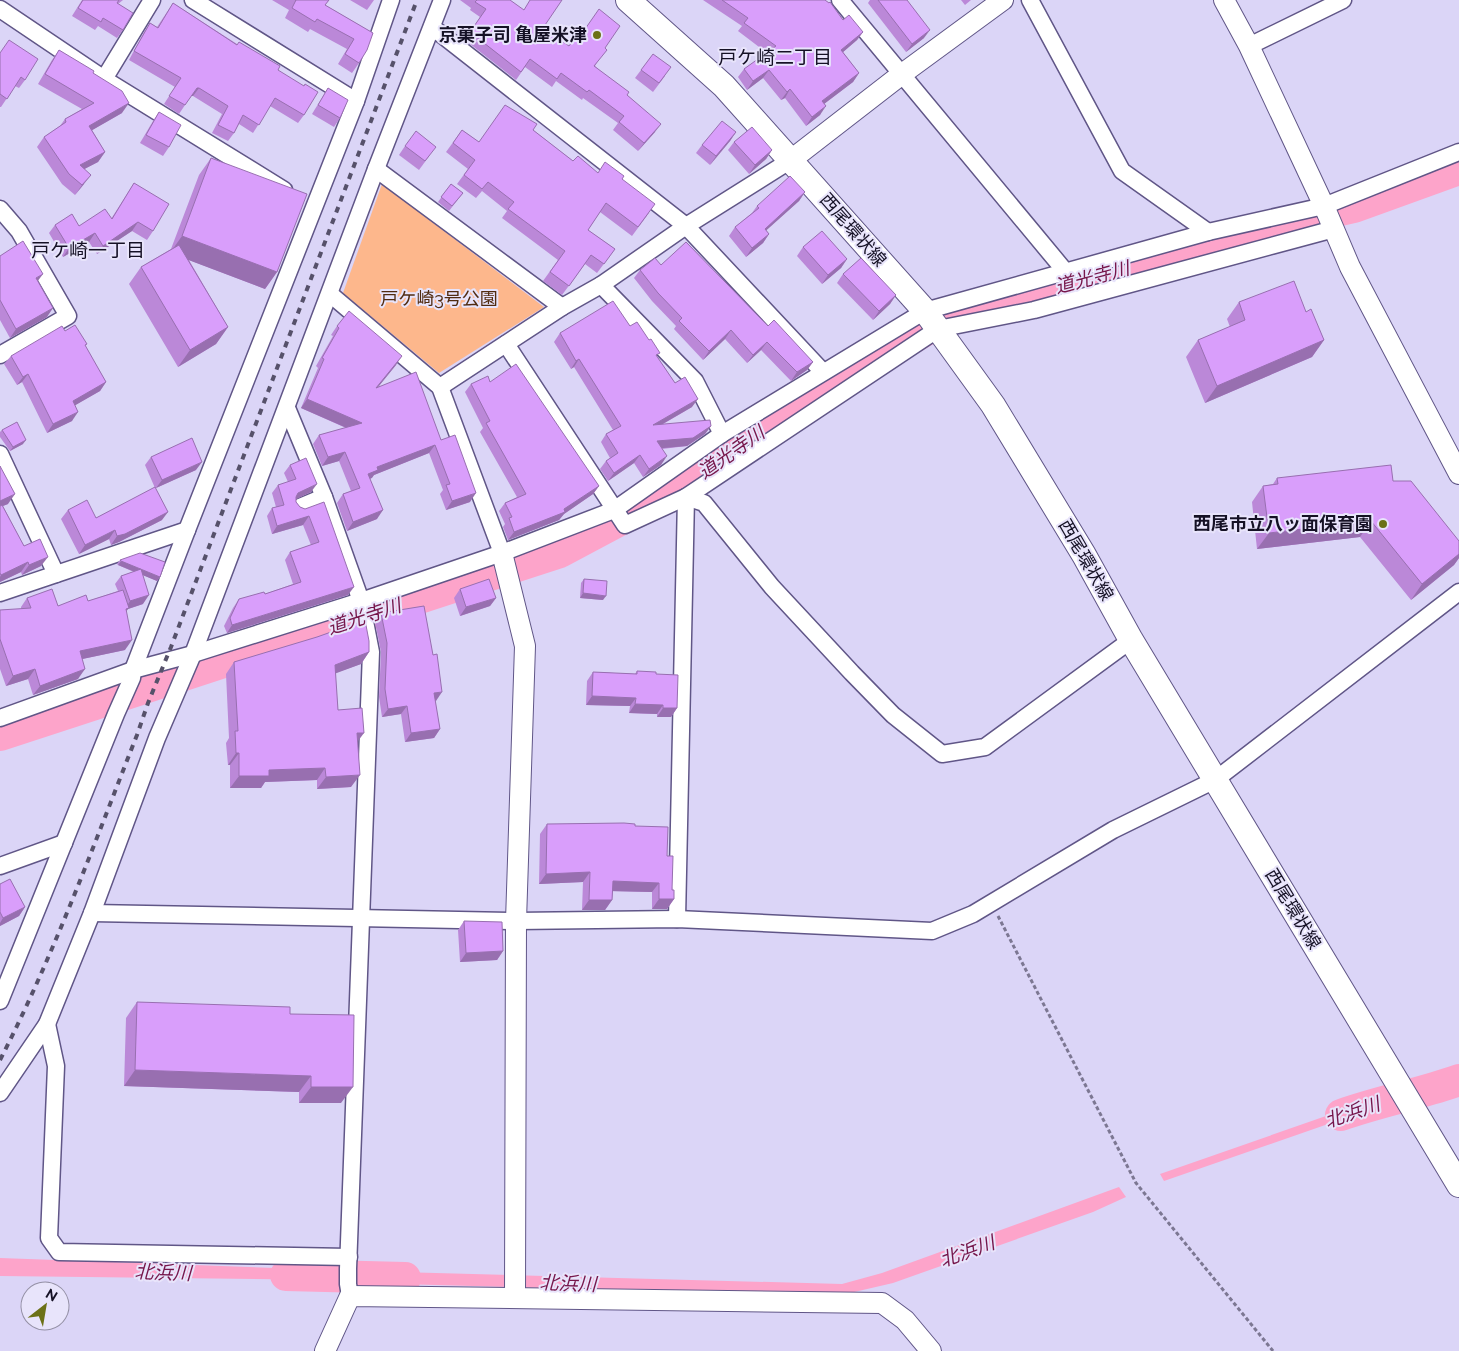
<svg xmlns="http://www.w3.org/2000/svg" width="1459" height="1351" viewBox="0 0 1459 1351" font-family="Raleway,'Noto Sans JP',sans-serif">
<rect width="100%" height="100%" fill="#dbd5f7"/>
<polygon fill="#fdb78c" points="382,184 544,307 439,373 343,293"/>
<g fill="#fda4ca">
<polygon points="1459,1075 1459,1084 1437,1092 1425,1101 1413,1082 1430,1085"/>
<polygon points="1379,1093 1388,1109 1374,1108 1164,1181 1160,1174 1369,1101"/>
<polygon points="1119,1187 1126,1197 1093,1212 893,1283 837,1296 361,1283 361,1271 842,1284 882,1273"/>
<polygon points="0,1258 331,1270 330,1280 0,1276"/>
</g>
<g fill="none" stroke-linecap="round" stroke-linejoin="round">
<g stroke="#fda4ca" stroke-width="32">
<polyline points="0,735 560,552 678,489 746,438 944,319 963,311 1310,217 1354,207 1459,169"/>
<path d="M 1341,1115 C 1380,1101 1420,1094 1459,1080"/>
<polyline points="286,1275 405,1278"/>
</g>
<g stroke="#605687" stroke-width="19">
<g id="minor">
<polyline points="193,0 356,101"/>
<polyline points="840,0 1065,271"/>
<polyline points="1030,0 1122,171 1208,232"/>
<polyline points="0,9 104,79 284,190"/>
<polyline points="432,27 686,226 823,372"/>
<polyline points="1249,46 1343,0"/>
<polyline points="104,79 152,0"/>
<polyline points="376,169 562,307"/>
<polyline points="0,209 19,231 68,316 0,355"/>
<polyline points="601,285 695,381 722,434"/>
<polyline points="330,294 440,387 502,553"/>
<polyline points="506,344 625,525 686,497 704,503 772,587 852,673 893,715 942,754 985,747 1131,640"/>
<polyline points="440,387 562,307 601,285 686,226 791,160"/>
<polyline points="287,408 324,497"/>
<polyline points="0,454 56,574"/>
<polyline points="300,507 324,497 361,601 371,652 348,1269 348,1284 350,1296"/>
<polyline points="0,593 187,530 356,101 391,0"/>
<polyline points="0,718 133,670 193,654 361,601 502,553 614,510 722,434 925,311 1208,232 1324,206 1459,152"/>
<polyline points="0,866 64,843"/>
<polyline points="92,913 516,921 677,919 932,931 973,914 1113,830 1215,780 1459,592"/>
<polyline points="677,919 686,497 938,329 1034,310 1334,229"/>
<polyline points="0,1001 116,714 132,678 133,670 187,530"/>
<polyline points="47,1024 56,1066 49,1238 59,1252 349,1257"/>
<polyline points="0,1093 47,1024 92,913 157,738 193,654 376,169 442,0"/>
</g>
</g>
<g stroke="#605687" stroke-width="22">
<g id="tertiary">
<polyline points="1224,0 1249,46 1324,206 1350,267 1459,474"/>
<polyline points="791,160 902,74 1003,0"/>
<polyline points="502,553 525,646 516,921 515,1298"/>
<polyline points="325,1351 350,1296 882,1303 905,1320 931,1351"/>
</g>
</g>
<g stroke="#605687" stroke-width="26">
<polyline id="secondary" points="628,0 724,86 925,311 993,405 1084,555 1131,640 1459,1185"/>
</g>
<polyline stroke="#7c7792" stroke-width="3" stroke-dasharray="4 2.5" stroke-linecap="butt" points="998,916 1136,1183 1273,1351"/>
<use href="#minor" stroke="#fff" stroke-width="16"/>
<use href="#tertiary" stroke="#fff" stroke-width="20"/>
<use href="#secondary" stroke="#fff" stroke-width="24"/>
<path stroke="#56516a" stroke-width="4" stroke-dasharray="6 6" stroke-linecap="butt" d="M 0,1060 C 54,955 94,844 137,735 L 148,703 L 171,647 L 417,0"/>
</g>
<g fill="#bb88d8">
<polygon points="82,0 123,0 118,4 123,30 117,38 98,26 95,30 72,16"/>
<polygon points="272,0 329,0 325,5 373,33 359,63 352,73 338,64 347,49 310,29 308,32 285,18 289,10"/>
<polygon points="350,0 374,0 367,10"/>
<polygon points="460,0 510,0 543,28 569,46 605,48 595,66 627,95 655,132 638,151 613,130 618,123 583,98 582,100 556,81 552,87 525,67 516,80 465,40 480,17 470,10 471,8"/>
<polygon points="703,0 825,0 843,20 863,32 857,40 843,52 859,73 853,82 824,104 820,115 806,126 785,98 781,100 763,78 747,90 738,77 744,69 767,53 738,31 742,26"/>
<polygon points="870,0 907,0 924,38 906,52 868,3"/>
<polygon points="961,0 971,0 965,5"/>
<polygon points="173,3 237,44 278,70 304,115 298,123 270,106 253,133 239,124 234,133 228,141 212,133 222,114 193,96 191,96 179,114 164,104 175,87 129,60 144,32 150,23 157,27"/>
<polygon points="59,50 93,73 122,113 92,130 105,152 98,162 84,169 84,184 75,195 62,184 37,147 44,137 60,126 65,119 82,109 38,84 52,60"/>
<polygon points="0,53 25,80 19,88 15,86 1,107 0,107"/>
<polygon points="641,70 665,76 653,92 635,78"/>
<polygon points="328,88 340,118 334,127 312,114"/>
<polygon points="159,112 169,147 163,156 140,143 153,121"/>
<polygon points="462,130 479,142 533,130 573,161 598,173 622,179 649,213 632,236 600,212 588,230 615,249 597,273 585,264 562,295 543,281 558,260 502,218 507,211 482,191 476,198 457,184 468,169 446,152"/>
<polygon points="736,132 730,141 710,165 696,153 702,145"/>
<polygon points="734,142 772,150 766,159 749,174 728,150"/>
<polygon points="405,146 430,155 419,170 399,155"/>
<polygon points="211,158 277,272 265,289 189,260 228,327 216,344 178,367 129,284 141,267 171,249 199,175"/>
<polygon points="134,183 153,231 147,240 132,231 97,254 89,242 63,257 49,233 55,225 79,226 111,219"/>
<polygon points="451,184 463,193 449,211 438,202"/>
<polygon points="805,192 799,201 766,230 769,234 763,243 746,257 729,236 735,227 752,213 757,206"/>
<polygon points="803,247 847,259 841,268 822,284 797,256"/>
<polygon points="0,256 38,281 47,317 10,338 0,320"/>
<polygon points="661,265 768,326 813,362 807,370 791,381 761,350 747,363 725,339 703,360 674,329 676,326 652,301 634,278 640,270"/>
<polygon points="843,274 896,295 890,304 873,320 837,283"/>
<polygon points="1239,302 1306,312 1324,340 1312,357 1205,403 1186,357 1198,340 1230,327 1227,319"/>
<polygon points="337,326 396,365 378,387 441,440 470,502 446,510 440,494 443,490 429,453 374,475 370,479 377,519 347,531 337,503 343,494 351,491 339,461 322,466 313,444 319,435 346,428 301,408 318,368 316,366 333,336 331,335"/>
<polygon points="630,326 657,357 692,407 663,424 711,426 705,434 687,446 662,449 661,465 643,477 634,463 608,481 600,469 606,461 610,458 601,442 606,434 613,430 574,367 571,369 554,342 560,333"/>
<polygon points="65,331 87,344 85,346 106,382 100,391 75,405 72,421 47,433 22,382 17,385 4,364 11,356"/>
<polygon points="490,382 599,486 593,494 564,514 559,520 508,540 503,527 505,524 499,511 505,503 517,497 480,432 483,428 465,392 471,384"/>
<polygon points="2,430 23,444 10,451 0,437 0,432"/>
<polygon points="151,457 196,470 156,488 162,520 119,542 111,545 109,539 79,554 61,519 68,510 96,518 155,488 145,465"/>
<polygon points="290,465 311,492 296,499 296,502 300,507 305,509 348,595 227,633 224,626 233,608 239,599 265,594 293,584 285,560 290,552 311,545 303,525 272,534 267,516 272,508 276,507 272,493 278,485 288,482 284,473"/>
<polygon points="0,466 8,504 3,506 24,546 41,566 22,575 21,572 0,582"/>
<polygon points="1277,478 1393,481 1459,541 1459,558 1454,565 1411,600 1360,537 1257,549 1252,502 1263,486 1273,484"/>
<polygon points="120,560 160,577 157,581 143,575 143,604 128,609 126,611 125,650 82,659 78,679 33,695 28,679 6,686 0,669 0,610 21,609 21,607 27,598 58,606 88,601 118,591 115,584 121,576 134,572 118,565 117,564"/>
<polygon points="584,579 603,600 580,598 581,583"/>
<polygon points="460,589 496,598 490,606 460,616 454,598"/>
<polygon points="381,613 436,701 435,701 440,729 434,738 405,742 401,714 382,717 379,697 381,652 375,622"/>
<polygon points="369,652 361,664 335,673 338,710 358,741 351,787 317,789 317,780 265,782 261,788 230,788 230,765 228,765 226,743 229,738 226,674 234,662"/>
<polygon points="637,671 656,674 677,708 671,717 657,717 657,714 629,713 630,706 586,705 587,681 593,672 635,674"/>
<polygon points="547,824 635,826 667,856 674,899 667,909 652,909 652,892 613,891 612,900 605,910 582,910 583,882 539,884 540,834"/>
<polygon points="0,884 25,907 19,916 0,926"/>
<polygon points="464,921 503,951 497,960 460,962 458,930"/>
<polygon points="137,1002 290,1014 341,1103 299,1103 299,1092 124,1086 126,1018"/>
</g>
<g fill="#986fb0">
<polygon points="930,30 924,38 906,52 912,44"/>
<polygon points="863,32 857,40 835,59 841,50"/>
<polygon points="769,70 763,78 747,90 753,81"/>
<polygon points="859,73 853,82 816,110 822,101"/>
<polygon points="197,88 199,88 193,96 191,96"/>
<polygon points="790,89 785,98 781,100 787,92"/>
<polygon points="129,103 122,113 82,136 89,126"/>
<polygon points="826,106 820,115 806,126 812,117"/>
<polygon points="661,124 655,132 638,151 644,143"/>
<polygon points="736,132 730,141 710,165 716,156"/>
<polygon points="772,150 766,159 749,174 755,165"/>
<polygon points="105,152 98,162 73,175 80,165"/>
<polygon points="91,175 84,184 75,195 82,185"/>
<polygon points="805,192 799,201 759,237 765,229"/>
<polygon points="138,222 132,231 97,254 103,246"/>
<polygon points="95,233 89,242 63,257 69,248"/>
<polygon points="769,234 763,243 746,257 752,248"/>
<polygon points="182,236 277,272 265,289 170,253"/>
<polygon points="847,259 841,268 822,284 828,275"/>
<polygon points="43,274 37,282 36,278"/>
<polygon points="896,295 890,304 873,320 879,311"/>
<polygon points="53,308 47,317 10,338 16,329"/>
<polygon points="228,327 216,344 178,367 190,350"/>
<polygon points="731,330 725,339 703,360 709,351"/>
<polygon points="1324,340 1312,357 1205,403 1217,386"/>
<polygon points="767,342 761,350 747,363 753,355"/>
<polygon points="402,356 396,365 370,397 376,388"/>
<polygon points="579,359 574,367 571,369 576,361"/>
<polygon points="813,362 807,370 791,381 797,372"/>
<polygon points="28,374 22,382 17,385 23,377"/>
<polygon points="106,382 100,391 67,410 73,401"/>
<polygon points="307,399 362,423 356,432 301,408"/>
<polygon points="698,399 692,407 647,433 653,425"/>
<polygon points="78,412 72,421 47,433 53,424"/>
<polygon points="711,426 705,434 687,446 652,449 657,441"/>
<polygon points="26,440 23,444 10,451 13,447"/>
<polygon points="435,445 429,453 374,475 372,478 362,482 368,474 377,467"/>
<polygon points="345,452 339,461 322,466 328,457"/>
<polygon points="640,455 634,463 608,481 614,473"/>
<polygon points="667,456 661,465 643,477 649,469"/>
<polygon points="202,462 196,470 156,488 162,480"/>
<polygon points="317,484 311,492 292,501 298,493"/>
<polygon points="599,486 593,494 564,514 559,520 508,540 514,532 564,509"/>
<polygon points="476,493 470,502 446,510 452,501"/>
<polygon points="15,494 8,504 0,507 0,501"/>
<polygon points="383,510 377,519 347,531 353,522"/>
<polygon points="168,512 162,520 119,542 111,545 117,536"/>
<polygon points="309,516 303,525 272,534 277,526"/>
<polygon points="1371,521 1360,537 1257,549 1269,533"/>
<polygon points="115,530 109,539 79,554 85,545"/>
<polygon points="1459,554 1459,558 1454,565 1411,600 1422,584"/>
<polygon points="48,557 41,566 22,575 29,565"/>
<polygon points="121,561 160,577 157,581 118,565"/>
<polygon points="28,562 21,572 0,582 0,577 1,575"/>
<polygon points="354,587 348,595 227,633 232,625"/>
<polygon points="583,593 606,596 603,600 580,598"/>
<polygon points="149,595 143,604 128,609 122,618 119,619 130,601"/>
<polygon points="496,598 490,606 460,616 466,607"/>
<polygon points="132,640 125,650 73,661 80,651"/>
<polygon points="369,652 361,664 326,677 335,665"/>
<polygon points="35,669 28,679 6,686 13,676"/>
<polygon points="85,669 78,679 33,695 40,686"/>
<polygon points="442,692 436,701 428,702 434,693"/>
<polygon points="592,696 636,698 630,706 586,705"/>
<polygon points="635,704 663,705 657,714 629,713"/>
<polygon points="407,706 401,714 382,717 388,709"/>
<polygon points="663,708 677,708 671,717 657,717"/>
<polygon points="440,729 434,738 405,742 411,733"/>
<polygon points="357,733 364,733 355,745"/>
<polygon points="236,753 239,753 230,765 228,765"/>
<polygon points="325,768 317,780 265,782 261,788 230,788 239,776 269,770"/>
<polygon points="360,775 351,787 317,789 326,777"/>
<polygon points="590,872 583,882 539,884 546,874"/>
<polygon points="613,881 659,883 652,892 606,891"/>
<polygon points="659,899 674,899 667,909 652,909"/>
<polygon points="589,900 612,900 605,910 582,910"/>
<polygon points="25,907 19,916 0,926 0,923 3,918"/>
<polygon points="503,951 497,960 460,962 466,953"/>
<polygon points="135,1070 311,1076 299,1092 124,1086"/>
<polygon points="311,1087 353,1087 341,1103 299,1103"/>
</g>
<g fill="#d99efb" stroke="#986fb0">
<polygon points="83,0 119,0 117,3 133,13 123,30 103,18 101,22 78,8"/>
<polygon points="295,0 329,0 325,5 373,33 367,50 359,63 345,54 354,39 317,19 315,22 292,8 296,0"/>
<polygon points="477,0 510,0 524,10 530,0 562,0 543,28 569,46 581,30 583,32 599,9 620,26 605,48 607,50 594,66 629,92 627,95 661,124 644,143 619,122 624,116 589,90 587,92 561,73 557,79 530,59 521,72 470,32 486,9 475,2"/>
<polygon points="722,0 825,0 829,3 830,2 843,20 849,15 863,32 841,50 859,73 822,101 826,106 812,117 790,89 787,92 769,70 753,81 744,69 776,46 744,23 748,18"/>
<polygon points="878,0 907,0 930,30 912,44"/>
<polygon points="173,3 237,45 239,42 280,66 278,70 304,86 305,84 318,92 304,115 275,98 259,125 243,115 234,133 218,125 228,106 199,88 197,88 185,105 169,96 181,78 134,51 150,23 158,28"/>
<polygon points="9,40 38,59 25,80 21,77 7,99 0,94 0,53"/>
<polygon points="59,50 94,71 93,73 122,91 129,103 89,126 105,152 80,165 91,175 82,185 69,174 44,137 66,122 65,119 94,103 45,74"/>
<polygon points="653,54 671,67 659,83 641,70"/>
<polygon points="328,88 348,100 340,118 318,105"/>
<polygon points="505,105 537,124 533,130 573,161 578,156 598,173 605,162 624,176 622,179 655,204 638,227 606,203 588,230 615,249 604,264 591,255 569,286 550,272 565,251 508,209 514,202 488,182 482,189 464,175 475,160 453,143 462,130 479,142"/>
<polygon points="159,112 181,125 169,147 146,135"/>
<polygon points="722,121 736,132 716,156 702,145"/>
<polygon points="752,127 772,150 755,165 734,142"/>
<polygon points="416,131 436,147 425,161 405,146"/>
<polygon points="211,158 307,194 277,272 182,236"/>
<polygon points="790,176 805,192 765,229 769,234 752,248 735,227 759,208 757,206"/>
<polygon points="134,183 169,204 153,231 138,222 103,246 95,233 69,248 55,225 72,214 79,226 105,209 112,219"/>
<polygon points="451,184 463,193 452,206 441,197"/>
<polygon points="822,231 847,259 828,275 803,247"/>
<polygon points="23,241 43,274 36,278 53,308 16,329 0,300 0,256"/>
<polygon points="686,242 768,326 774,320 813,362 797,372 767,342 753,355 731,330 709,351 679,321 682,318 658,293 640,270 655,258 661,265"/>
<polygon points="179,245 228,327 190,350 141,267"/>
<polygon points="861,258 896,295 879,311 843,274"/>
<polygon points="1294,281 1306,312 1311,309 1324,340 1217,386 1198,340 1245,320 1239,302"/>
<polygon points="613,301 630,326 637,322 649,340 651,339 660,353 656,355 675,383 685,377 698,399 653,425 710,420 711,426 693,438 657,441 667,456 649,469 640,455 614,473 606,461 618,453 606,434 621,426 579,359 576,361 560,333"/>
<polygon points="349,311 402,356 376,388 416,372 441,440 455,435 476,493 452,501 446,485 450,484 435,445 377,467 378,470 368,474 383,510 353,522 343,494 360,488 345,452 328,457 319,435 362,423 307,399 324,359 322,358 339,328 337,326"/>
<polygon points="75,325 87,344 85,345 106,382 73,401 78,412 53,424 28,374 23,377 11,356 62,326 65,331"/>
<polygon points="516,364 599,486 564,509 565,512 514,532 509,518 512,517 505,503 526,494 486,423 490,421 471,384 488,376 490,382"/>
<polygon points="17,422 26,440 13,447 2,430"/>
<polygon points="192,438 202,462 162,480 151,457"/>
<polygon points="306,458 317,484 298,493 296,497 296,502 300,507 305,509 324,502 354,587 232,625 230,618 239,599 264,592 265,594 301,582 290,552 319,542 309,516 277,526 272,508 284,505 278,485 296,479 290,465"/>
<polygon points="1391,465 1393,481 1411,481 1459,541 1459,554 1422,584 1371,521 1269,533 1263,486 1278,484 1277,478"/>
<polygon points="0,466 15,494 0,501"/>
<polygon points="155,487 168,512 125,534 117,536 115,530 85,545 68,510 87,500 96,518"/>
<polygon points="2,505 24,546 40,539 48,557 29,565 28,562 1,575 0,573 0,506"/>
<polygon points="140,553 165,562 160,577 121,561 120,560"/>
<polygon points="141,569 149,595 130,601 121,576"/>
<polygon points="489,579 496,598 466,607 460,589"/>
<polygon points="584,579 607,581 606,596 583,593"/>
<polygon points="52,589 58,606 86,595 88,601 123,590 129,608 126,609 132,640 80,651 85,669 40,686 35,669 13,676 0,639 0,610 31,608 27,598"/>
<polygon points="424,606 433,655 437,654 442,692 434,693 440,729 411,733 407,706 388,709 385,689 387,643 381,613"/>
<polygon points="365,620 369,641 369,652 335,665 338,710 362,708 364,733 357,733 360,775 326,777 325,768 269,770 269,776 239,776 239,753 236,753 235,731 238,731 234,662 317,637"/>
<polygon points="637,671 656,672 656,674 678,675 677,708 663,708 663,705 635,704 636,698 592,696 593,672 637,674"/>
<polygon points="624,823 635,824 635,826 668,827 667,856 673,856 672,890 674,890 674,899 659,899 659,883 613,881 612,900 589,900 590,872 546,874 547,824"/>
<polygon points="10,879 25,907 3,918 0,912 0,884"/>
<polygon points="464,921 502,922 503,951 466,953"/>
<polygon points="137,1002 290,1007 290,1014 354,1015 353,1087 311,1087 311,1076 135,1070"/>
</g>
<g fill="#6c7117" stroke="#e8e4fb" stroke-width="2">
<circle cx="597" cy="35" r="5"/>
<circle cx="1383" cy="524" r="5"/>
</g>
<g text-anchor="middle" stroke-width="4" stroke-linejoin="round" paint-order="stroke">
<g font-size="18" font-weight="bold" fill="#151125" stroke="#e8e4fb" text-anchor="end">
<text x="587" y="41">京菓子司 亀屋米津</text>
<text x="1373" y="530">西尾市立八ッ面保育園</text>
</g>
<g font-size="18" fill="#151125" stroke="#e8e4fb">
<text transform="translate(853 230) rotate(49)" y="6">西尾環状線</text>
<text transform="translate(1086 560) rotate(60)" y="6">西尾環状線</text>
<text transform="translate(1293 909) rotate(59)" y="6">西尾環状線</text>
</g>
<g font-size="18" fill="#512b10" stroke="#e8e4fb">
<text x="439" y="305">戸ケ崎3号公園</text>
</g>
<g font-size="19" fill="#151125" stroke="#e8e4fb">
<text x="775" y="64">戸ケ崎二丁目</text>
<text x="88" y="257">戸ケ崎一丁目</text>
</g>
<g font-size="19" font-style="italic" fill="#76164b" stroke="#e8e4fb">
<text transform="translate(1092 277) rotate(-15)" y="7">道光寺川</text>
<text transform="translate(731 452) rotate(-35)" y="7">道光寺川</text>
<text transform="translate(364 616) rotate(-18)" y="7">道光寺川</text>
<text transform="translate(1352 1112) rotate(-19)" y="7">北浜川</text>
<text transform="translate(967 1251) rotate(-20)" y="7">北浜川</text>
<text transform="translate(163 1272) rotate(2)" y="7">北浜川</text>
<text transform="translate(568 1283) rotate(2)" y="7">北浜川</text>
</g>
</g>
<g transform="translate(45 1306) rotate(31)"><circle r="24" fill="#e8e4fb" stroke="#9490a5"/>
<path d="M0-4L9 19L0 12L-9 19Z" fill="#6c7117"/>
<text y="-8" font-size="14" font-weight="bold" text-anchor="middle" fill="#151125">N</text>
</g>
</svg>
